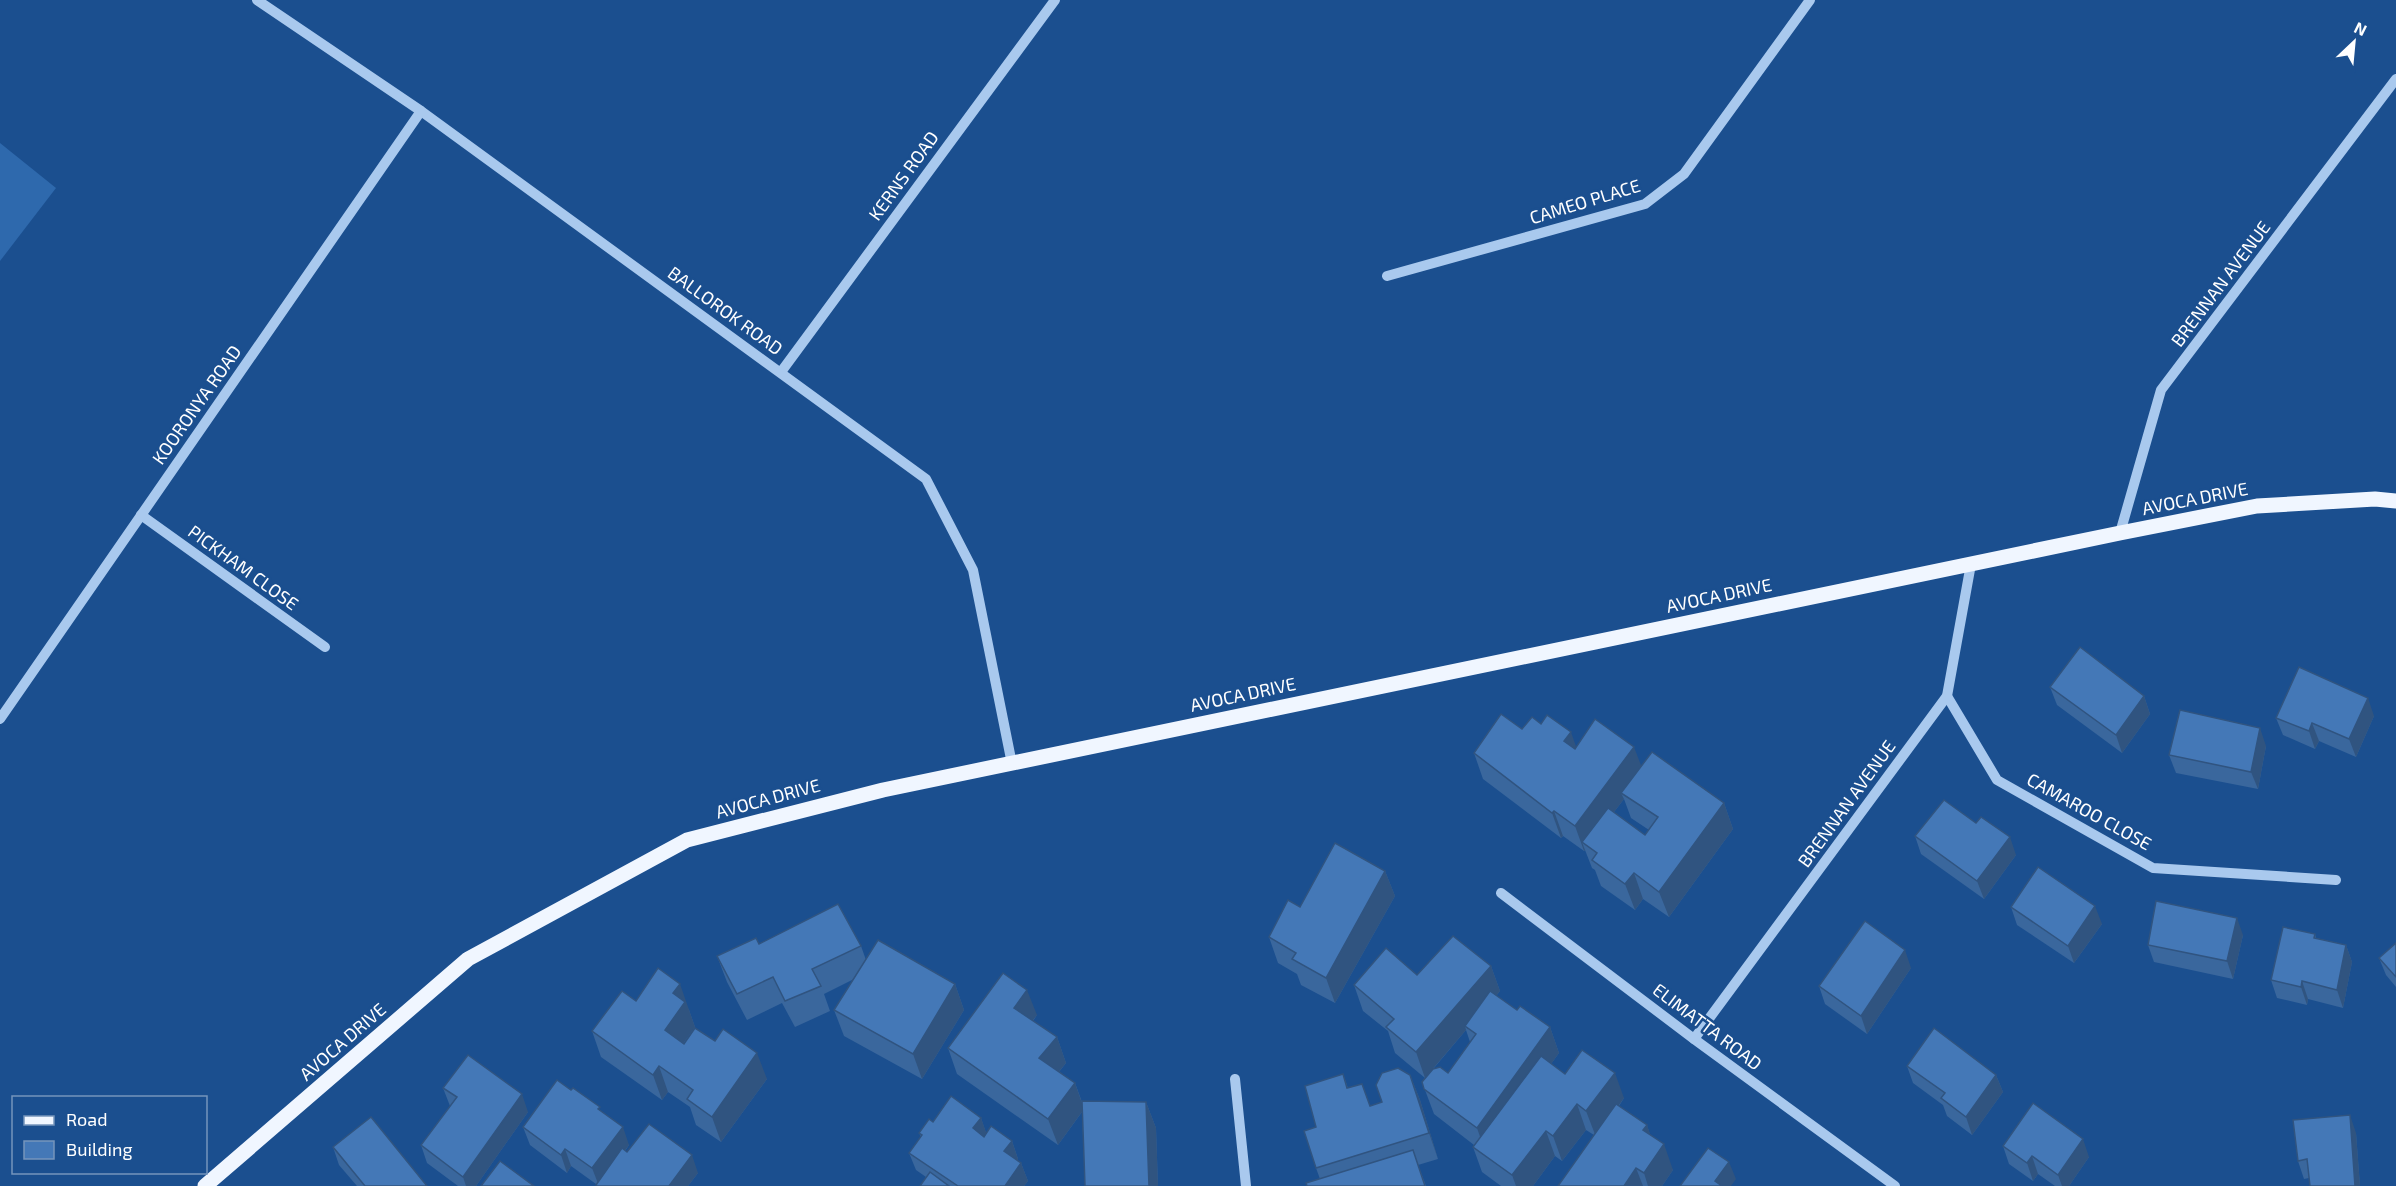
<svg xmlns="http://www.w3.org/2000/svg" width="2396" height="1186" viewBox="0 0 2396 1186" font-family="'Exo 2',sans-serif">
<rect width="100%" height="100%" fill="#1b4f8f"/>
<polygon fill="#2e69ad" points="0,143 56,188 0,261"/>
<g fill="none" stroke-linecap="round" stroke-linejoin="round">
<g stroke="#a9c9ee" stroke-width="10">
<polyline points="257,0 421,111 926,479 973,570 1012,764"/>
<polyline points="1387,276 1645,204 1684,174 1810,0"/>
<polyline points="781,372 1055,0"/>
<polyline points="141,515 325,647"/>
<polyline points="2120,533 2161,390 2396,79"/>
<polyline points="1947,696 1997,780 2153,868 2336,880"/>
<polyline points="0,719 421,111"/>
<polyline points="1501,893 1694,1039 1895,1186"/>
<polyline points="1694,1039 1947,696 1971,564"/>
<polyline points="1235,1079 1246,1186"/>
</g>
<polyline stroke="#f0f6ff" stroke-width="15" points="205,1186 468,959 687,840 883,790 2120,533 2257,506 2375,499 2396,501"/>
</g>
<g fill="#3a679d" fill-rule="evenodd">
<polygon points="2050,687 2144,696 2150,714 2122,753 2057,705"/>
<polygon points="2374,716 2356,757 2319,741 2315,749 2283,735 2276,718"/>
<path d="M 1522,729 L 1576,747 L 1641,766 L 1724,803 L 1733,829 L 1669,917 L 1643,899 L 1635,910 L 1601,886 L 1595,870 L 1592,868 L 1585,850 L 1584,851 L 1563,836 L 1561,838 L 1483,779 L 1474,753 ZM 1624,799 L 1631,818 L 1649,830 L 1645,835 L 1614,812 Z"/>
<polygon points="2266,746 2258,789 2176,773 2169,755"/>
<polygon points="1915,836 2016,855 1984,899 1921,854"/>
<polygon points="1385,871 1395,896 1335,1003 1301,985 1297,974 1278,963 1269,937 1300,907"/>
<polygon points="2011,907 2102,924 2074,963 2017,925"/>
<polygon points="2315,934 2316,938 2346,945 2352,962 2343,1008 2308,999 2307,1005 2277,998 2271,980"/>
<polygon points="2243,935 2233,979 2154,962 2148,945"/>
<polygon points="2396,943 2396,987 2386,975 2379,958"/>
<polygon points="759,944 861,946 866,960 955,984 964,1010 922,1079 844,1036 834,1010 854,979 824,994 830,1011 795,1027 782,1003 747,1020 727,982 717,956"/>
<path d="M 1491,966 L 1500,991 L 1496,996 L 1517,1010 L 1550,1027 L 1559,1053 L 1551,1064 L 1565,1074 L 1624,1098 L 1619,1106 L 1647,1125 L 1650,1135 L 1673,1170 L 1662,1186 L 1558,1186 L 1594,1135 L 1586,1130 L 1562,1161 L 1555,1156 L 1533,1186 L 1501,1186 L 1482,1172 L 1473,1147 L 1474,1145 L 1434,1114 L 1422,1082 L 1425,1078 L 1395,1053 L 1388,1031 L 1363,1011 L 1354,985 L 1417,975 ZM 1466,1030 L 1470,1042 L 1448,1073 L 1434,1068 Z"/>
<polygon points="1911,968 1867,1034 1825,1004 1819,986"/>
<polygon points="636,1001 689,1009 689,1010 695,1027 683,1044 767,1079 721,1142 696,1125 690,1107 668,1092 662,1100 601,1057 592,1031"/>
<polygon points="1037,1015 1033,1021 1057,1037 1066,1063 1059,1072 1075,1083 1082,1102 1146,1102 1156,1128 1158,1186 1085,1186 1082,1112 1058,1145 957,1074 948,1048"/>
<polygon points="1907,1066 1996,1075 2003,1092 1972,1135 1947,1116 1943,1105 1913,1083"/>
<polygon points="1343,1074 1348,1088 1370,1106 1382,1102 1410,1075 1420,1100 1438,1159 1418,1165 1426,1186 1307,1186 1320,1179 1316,1168 1316,1127"/>
<polygon points="443,1088 528,1112 476,1186 458,1186 427,1163 421,1145 450,1106"/>
<polygon points="601,1111 629,1145 625,1151 627,1152 698,1173 688,1186 596,1186 596,1184 571,1166 567,1173 530,1145 523,1127"/>
<polygon points="981,1118 986,1133 1012,1141 1018,1159 1017,1160 1021,1163 1028,1181 1024,1186 920,1186 926,1177 916,1170 909,1153 921,1137 919,1133 933,1122"/>
<polygon points="2356,1133 2360,1186 2310,1186 2309,1178 2304,1179 2298,1161"/>
<polygon points="2003,1146 2089,1157 2069,1186 2055,1186 2038,1174 2033,1181 2009,1164"/>
<polygon points="333,1147 427,1186 357,1186 339,1165"/>
</g>
<g fill="#305480">
<polygon points="2144,696 2150,714 2122,753 2116,735"/>
<polygon points="2368,698 2374,716 2356,757 2349,739"/>
<polygon points="2312,723 2319,741 2315,749 2309,731"/>
<polygon points="2260,728 2266,746 2258,789 2251,772"/>
<polygon points="1571,732 1580,758 1564,741"/>
<polygon points="1634,747 1644,773 1621,793 1624,799 1588,846 1582,842 1585,850 1584,851 1575,826"/>
<polygon points="1724,803 1733,829 1669,917 1659,892"/>
<polygon points="1554,811 1563,836 1561,838 1552,813"/>
<polygon points="2010,837 2016,855 1984,899 1977,881"/>
<polygon points="1385,871 1395,896 1335,1003 1326,978"/>
<polygon points="1634,873 1643,899 1635,910 1625,884"/>
<polygon points="2095,906 2102,924 2074,963 2068,946"/>
<polygon points="2237,918 2243,935 2233,979 2227,961"/>
<polygon points="2346,945 2352,962 2343,1008 2337,990"/>
<polygon points="1905,950 1911,968 1867,1034 1861,1016"/>
<polygon points="1491,966 1500,991 1468,1029 1465,1026 1466,1030 1425,1078 1416,1052"/>
<polygon points="2302,981 2308,999 2307,1005 2301,987"/>
<polygon points="680,984 695,1027 674,1056 665,1030 673,993"/>
<polygon points="955,984 964,1010 922,1079 913,1054"/>
<polygon points="1027,990 1037,1015 1023,1033 1014,1008"/>
<polygon points="1550,1027 1559,1053 1486,1154 1477,1128"/>
<polygon points="1057,1037 1066,1063 1049,1084 1039,1058"/>
<polygon points="757,1053 767,1079 721,1142 712,1117"/>
<polygon points="659,1066 668,1092 662,1100 653,1075"/>
<polygon points="1615,1073 1624,1098 1596,1137 1586,1111"/>
<polygon points="1410,1075 1420,1100 1438,1159 1429,1133"/>
<polygon points="1996,1075 2003,1092 1972,1135 1966,1117"/>
<polygon points="1075,1083 1084,1109 1058,1145 1048,1119"/>
<polygon points="522,1094 528,1112 476,1186 466,1186 463,1177"/>
<polygon points="1146,1102 1156,1128 1158,1186 1149,1186"/>
<polygon points="1577,1104 1586,1130 1562,1161 1553,1136"/>
<polygon points="2350,1115 2356,1133 2360,1186 2355,1186"/>
<polygon points="981,1118 987,1135 980,1146 973,1128"/>
<polygon points="1647,1125 1656,1151 1643,1130"/>
<polygon points="623,1127 629,1145 599,1186 592,1168"/>
<polygon points="1546,1131 1555,1156 1533,1186 1516,1186 1512,1175"/>
<polygon points="2083,1139 2089,1157 2069,1186 2062,1186 2058,1175"/>
<polygon points="1012,1141 1018,1159 1011,1169 1004,1151"/>
<polygon points="1664,1144 1673,1170 1662,1186 1648,1186 1644,1173"/>
<polygon points="565,1149 571,1166 567,1173 561,1155"/>
<polygon points="692,1155 698,1173 688,1186 669,1186"/>
<polygon points="2032,1156 2038,1174 2033,1181 2027,1163"/>
<polygon points="1729,1162 1736,1179 1731,1186 1717,1186 1715,1181"/>
<polygon points="1021,1163 1028,1181 1024,1186 1005,1186"/>
<polygon points="1636,1168 1643,1186 1624,1186"/>
</g>
<g fill="#4478b7" stroke="#305480" stroke-width="1.5">
<polygon points="2080,647 2144,696 2116,735 2050,687"/>
<polygon points="2299,667 2368,698 2349,739 2312,723 2309,731 2276,718"/>
<polygon points="2180,710 2260,728 2251,772 2169,755"/>
<polygon points="1501,714 1522,729 1532,717 1541,724 1547,715 1571,732 1564,741 1575,749 1595,719 1634,747 1575,826 1554,811 1552,813 1474,753"/>
<polygon points="1652,752 1724,803 1659,892 1634,873 1625,884 1592,860 1597,853 1582,842 1608,808 1645,835 1658,817 1621,793"/>
<polygon points="1944,800 1976,823 1981,817 2010,837 1977,881 1915,836"/>
<polygon points="1335,843 1385,871 1326,978 1292,959 1296,953 1269,937 1288,900 1300,907"/>
<polygon points="2038,867 2095,906 2068,946 2011,907"/>
<polygon points="2156,901 2237,918 2227,961 2148,945"/>
<polygon points="838,904 861,946 812,969 821,986 785,1001 773,977 737,994 717,956 756,938 759,944"/>
<polygon points="1865,921 1905,950 1861,1016 1819,986"/>
<polygon points="2283,927 2315,934 2314,938 2346,945 2337,990 2302,981 2301,987 2271,980"/>
<polygon points="1453,936 1491,966 1416,1052 1386,1027 1394,1019 1354,985 1386,948 1417,975"/>
<polygon points="878,940 955,984 913,1054 834,1010"/>
<polygon points="2396,943 2396,977 2379,958"/>
<polygon points="658,968 680,984 673,993 685,1002 665,1030 684,1044 695,1028 715,1041 723,1029 757,1053 712,1117 687,1099 693,1090 659,1066 653,1075 592,1031 622,991 636,1001"/>
<polygon points="1003,973 1027,990 1014,1008 1057,1037 1039,1058 1075,1083 1048,1119 948,1048"/>
<polygon points="1490,991 1517,1010 1520,1006 1550,1027 1477,1128 1424,1089 1422,1082 1433,1069 1440,1067 1448,1073 1476,1034 1465,1026"/>
<polygon points="1934,1028 1996,1075 1966,1117 1941,1098 1945,1093 1907,1066"/>
<polygon points="1582,1050 1615,1073 1586,1111 1577,1104 1553,1136 1546,1131 1512,1175 1473,1147 1541,1056 1565,1074"/>
<polygon points="468,1055 522,1094 463,1177 421,1145 457,1097 443,1088"/>
<polygon points="1398,1068 1410,1075 1429,1133 1316,1168 1304,1131 1316,1127 1305,1086 1343,1074 1347,1088 1362,1084 1370,1106 1382,1102 1376,1085 1382,1073"/>
<polygon points="557,1080 571,1090 573,1088 600,1107 598,1109 623,1127 592,1168 565,1149 561,1155 523,1127"/>
<polygon points="951,1096 981,1118 973,1128 984,1137 991,1126 1012,1141 1004,1151 1021,1163 1005,1186 958,1186 909,1153 922,1135 919,1133 929,1119 933,1122"/>
<polygon points="1082,1101 1146,1102 1149,1186 1085,1186"/>
<polygon points="2033,1103 2083,1139 2058,1175 2032,1156 2027,1163 2003,1146"/>
<polygon points="1616,1104 1647,1125 1643,1130 1664,1144 1644,1173 1636,1168 1624,1186 1558,1186"/>
<polygon points="2350,1115 2355,1186 2310,1186 2307,1159 2298,1161 2293,1120"/>
<polygon points="371,1117 427,1186 365,1186 333,1147"/>
<polygon points="649,1124 692,1155 669,1186 597,1186 596,1185 622,1148 627,1152"/>
<polygon points="1708,1148 1729,1162 1715,1181 1722,1186 1680,1186"/>
<polygon points="1413,1150 1425,1186 1307,1186 1306,1183"/>
<polygon points="500,1161 534,1186 481,1186"/>
<polygon points="930,1172 949,1186 920,1186"/>
</g>
<g text-anchor="middle" stroke-width="5" stroke-linejoin="round" paint-order="stroke">
<g font-size="18" fill="#fff" stroke="#1b4f8f">
<text transform="translate(904 176) rotate(-54)" y="6">KERNS ROAD</text>
<text transform="translate(1585 202) rotate(-17)" y="6">CAMEO PLACE</text>
<text transform="translate(2221 284) rotate(-53)" y="6">BRENNAN AVENUE</text>
<text transform="translate(725 311) rotate(36)" y="6">BALLOROK ROAD</text>
<text transform="translate(197 405) rotate(-55)" y="6">KOORONYA ROAD</text>
<text transform="translate(2195 499) rotate(-11)" y="6">AVOCA DRIVE</text>
<text transform="translate(243 568) rotate(36)" y="6">PICKHAM CLOSE</text>
<text transform="translate(1719 596) rotate(-12)" y="6">AVOCA DRIVE</text>
<text transform="translate(1243 695) rotate(-12)" y="6">AVOCA DRIVE</text>
<text transform="translate(768 799) rotate(-15)" y="6">AVOCA DRIVE</text>
<text transform="translate(1847 804) rotate(-54)" y="6">BRENNAN AVENUE</text>
<text transform="translate(2089 812) rotate(29)" y="6">CAMAROO CLOSE</text>
<text transform="translate(1707 1027) rotate(37)" y="6">ELIMATTA ROAD</text>
<text transform="translate(343 1042) rotate(-41)" y="6">AVOCA DRIVE</text>
</g>
</g>
<rect x="12" y="1096" width="195" height="78" fill="#1b4f8f" stroke="#7695bc" stroke-width="1.5"/>
<rect x="24" y="1116" width="30" height="9" fill="#f0f6ff" stroke="#7695bc" stroke-width="1.5"/>
<text x="66" y="1126" font-size="18" fill="#ffffff">Road</text>
<rect x="24" y="1141" width="30" height="18" fill="#4478b7" stroke="#7695bc" stroke-width="1.5"/>
<text x="66" y="1156" font-size="18" fill="#ffffff">Building</text>
<g transform="translate(2354 42) rotate(26)" stroke="#1b4f8f" stroke-width="4.5" paint-order="stroke">
<path d="M0-4.5L10 22L0 15L-10 22Z" fill="#ffffff"/>
<text y="-9" font-size="16" font-weight="bold" text-anchor="middle" fill="#ffffff">N</text>
</g>
</svg>
